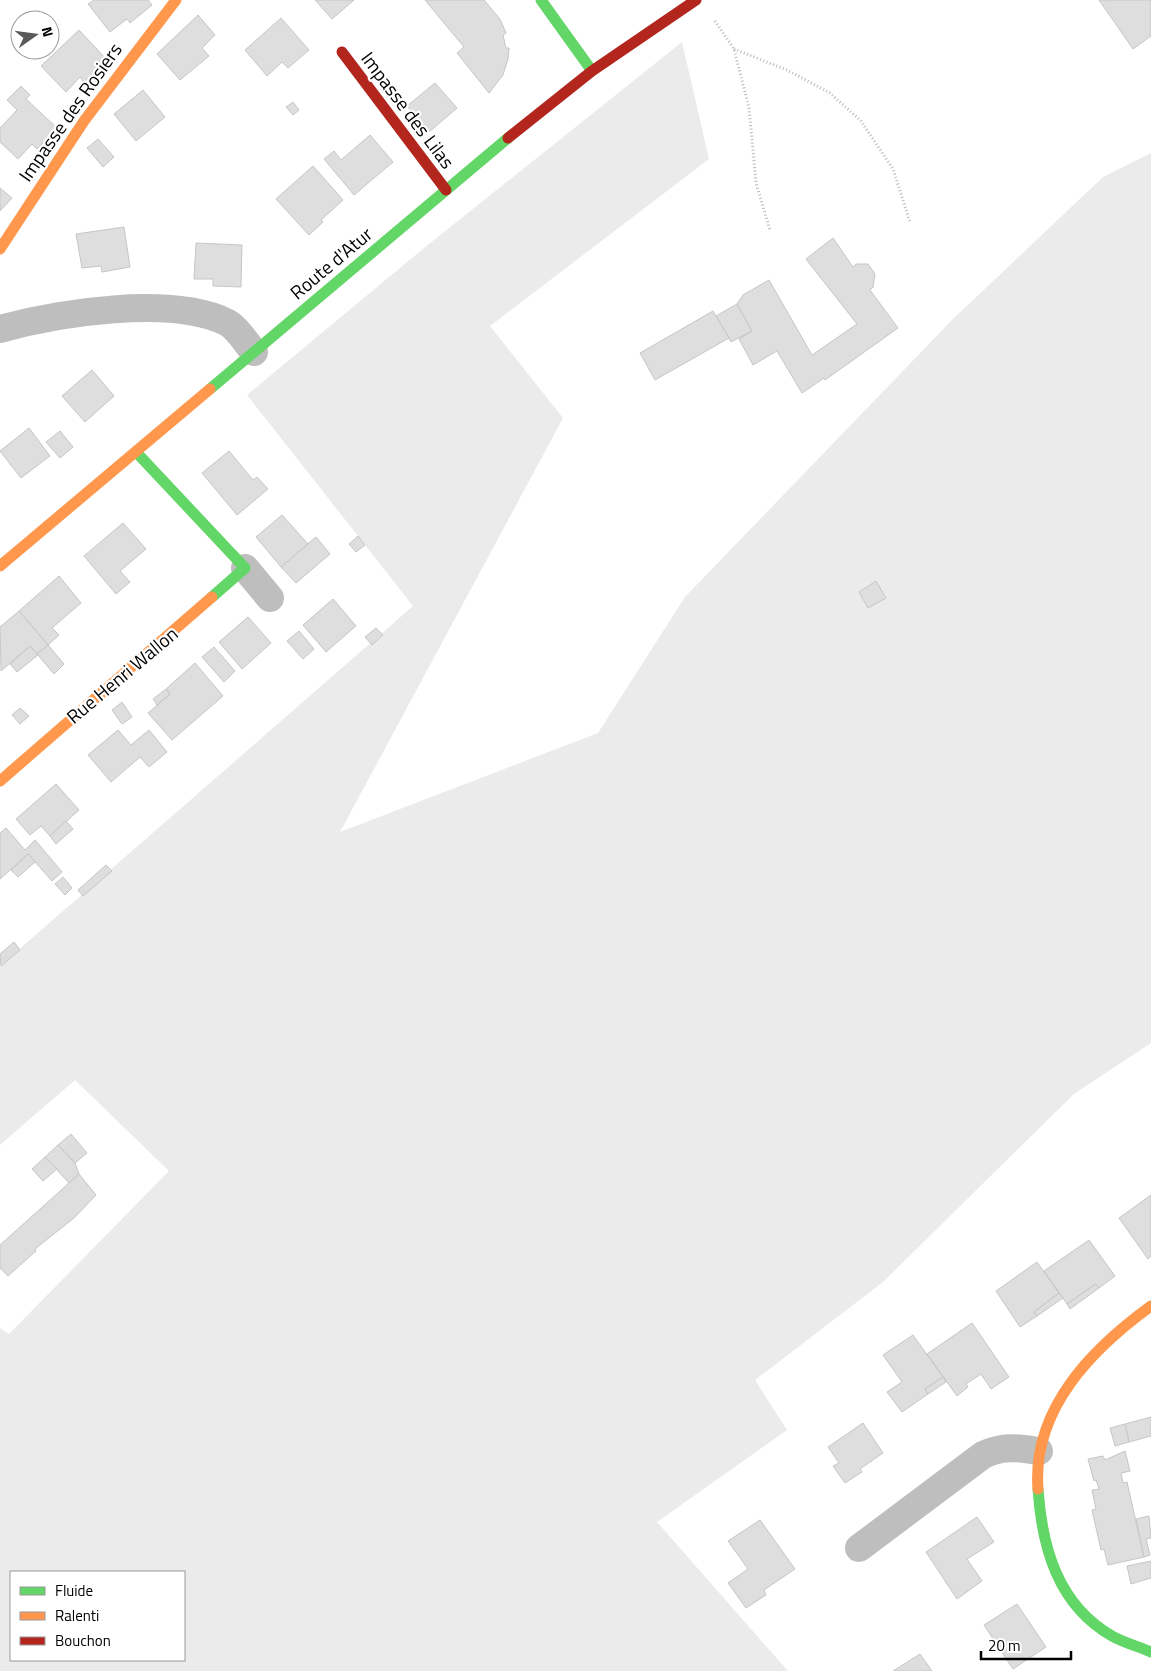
<svg xmlns="http://www.w3.org/2000/svg" width="1151" height="1671" viewBox="0 0 1151 1671" font-family="'Titillium Web',sans-serif">
<rect width="100%" height="100%" fill="#fff"/>
<path fill="#ebebeb" fill-rule="evenodd" d="M 682,42 L 709,159 L 490,326 L 563,418 L 340,832 L 598,733 L 685,597 L 953,319 L 1103,177 L 1151,153 L 1151,1043 L 1074,1094 L 883,1282 L 755,1380 L 787,1430 L 657,1522 L 788,1671 L 0,1671 L 0,1328 L 9,1334 L 169,1171 L 75,1080 L 0,1145 L 0,966 L 413,606 L 247,395 L 424,248 ZM 11,1572 L 184,1572 L 184,1660 L 11,1660 Z"/>
<g fill="#dedede" stroke="#c6c6c6">
<polygon points="94,0 148,0 152,5 130,23 127,19 110,32 88,4"/>
<polygon points="315,0 354,0 332,19"/>
<polygon points="425,0 484,0 500,19 506,33 503,35 506,48 509,48 508,59 503,75 489,93 457,53 464,47"/>
<polygon points="1099,0 1151,0 1151,36 1133,49"/>
<polygon points="198,15 215,35 202,48 209,56 180,80 157,54"/>
<polygon points="281,18 309,50 288,68 282,62 267,76 245,50"/>
<polygon points="79,30 107,60 84,82 80,77 66,92 41,66"/>
<polygon points="435,83 457,108 429,132 407,106"/>
<polygon points="21,86 30,95 26,99 57,128 37,149 32,144 18,159 0,142 0,128 17,110 7,100"/>
<polygon points="143,90 165,117 136,141 114,114"/>
<polygon points="293,102 299,110 293,115 286,107"/>
<polygon points="370,135 393,162 354,195 324,159 334,151 341,160"/>
<polygon points="98,139 114,157 103,167 87,148"/>
<polygon points="313,166 343,200 321,220 323,222 309,235 276,199"/>
<polygon points="0,188 12,198 0,211"/>
<polygon points="124,227 130,267 102,272 101,266 82,268 76,234"/>
<polygon points="833,238 853,267 856,264 868,264 875,274 873,287 870,290 898,328 825,380 824,378 802,393 777,351 753,365 739,339 752,331 737,304 743,295 769,280 812,355 857,324 806,259"/>
<polygon points="196,243 242,245 241,287 213,286 213,279 194,279"/>
<polygon points="737,304 752,331 731,342 716,316"/>
<polygon points="713,311 729,338 655,380 640,353"/>
<polygon points="92,370 114,396 85,422 62,396"/>
<polygon points="29,428 50,456 21,478 0,451"/>
<polygon points="60,431 73,447 60,458 46,442"/>
<polygon points="229,451 253,480 257,477 268,489 237,515 202,473"/>
<polygon points="282,515 308,544 281,567 256,537"/>
<polygon points="123,523 146,549 120,571 130,582 116,594 84,556"/>
<polygon points="358,536 365,545 356,552 349,544"/>
<polygon points="316,537 330,554 296,583 281,567"/>
<polygon points="59,576 81,603 52,628 59,635 48,645 19,611"/>
<polygon points="876,581 886,598 868,608 859,592"/>
<polygon points="333,599 356,626 326,652 303,625"/>
<polygon points="19,611 48,645 37,654 30,646 1,671 0,627"/>
<polygon points="248,617 271,643 242,669 219,642"/>
<polygon points="376,628 383,635 372,645 365,637"/>
<polygon points="299,631 314,649 303,659 287,641"/>
<polygon points="48,645 64,664 54,674 37,654"/>
<polygon points="30,646 38,655 17,672 10,664"/>
<polygon points="214,647 235,671 224,682 202,657"/>
<polygon points="195,663 223,696 172,740 148,713 170,694 166,689"/>
<polygon points="166,689 170,694 157,705 153,699"/>
<polygon points="122,702 132,717 122,724 112,710"/>
<polygon points="20,708 29,716 20,724 12,715"/>
<polygon points="118,730 131,745 149,730 167,752 149,767 140,757 111,782 88,755"/>
<polygon points="56,784 79,810 50,836 41,826 30,835 16,819"/>
<polygon points="66,821 73,829 56,844 50,836"/>
<polygon points="6,828 25,850 35,840 62,872 52,881 28,854 0,879 0,833"/>
<polygon points="28,854 35,862 18,877 11,870"/>
<polygon points="106,865 112,871 83,896 78,890"/>
<polygon points="63,877 72,888 65,895 55,884"/>
<polygon points="14,942 20,950 1,966 0,954"/>
<polygon points="71,1134 87,1153 75,1163 58,1145"/>
<polygon points="58,1145 75,1163 79,1174 69,1183 45,1157"/>
<polygon points="45,1157 57,1169 43,1181 32,1169"/>
<polygon points="79,1174 96,1195 74,1218 35,1249 36,1251 8,1276 0,1268 0,1245"/>
<polygon points="1151,1195 1151,1256 1148,1259 1119,1218"/>
<polygon points="1089,1240 1115,1276 1099,1288 1096,1284 1067,1304 1044,1271"/>
<polygon points="1037,1262 1059,1293 1034,1312 1037,1316 1020,1327 996,1291"/>
<polygon points="1096,1284 1099,1288 1070,1309 1067,1304"/>
<polygon points="1059,1293 1063,1298 1037,1316 1034,1312"/>
<polygon points="972,1323 1009,1377 991,1389 981,1374 966,1384 968,1387 957,1396 927,1354"/>
<polygon points="913,1335 943,1377 925,1389 928,1394 902,1412 887,1392 902,1382 883,1355"/>
<polygon points="943,1377 946,1382 928,1394 925,1389"/>
<polygon points="1151,1417 1151,1436 1129,1442 1125,1424"/>
<polygon points="863,1423 883,1453 860,1469 862,1472 845,1483 833,1466 839,1463 828,1447"/>
<polygon points="1125,1424 1129,1442 1115,1446 1110,1428"/>
<polygon points="1125,1451 1130,1471 1121,1473 1123,1483 1127,1482 1144,1557 1108,1565 1104,1549 1101,1550 1092,1510 1096,1509 1092,1490 1099,1489 1096,1480 1094,1481 1088,1459 1103,1456 1105,1460"/>
<polygon points="1149,1516 1151,1538 1146,1539 1150,1555 1144,1557 1136,1519"/>
<polygon points="977,1517 994,1542 967,1559 982,1581 957,1599 926,1552"/>
<polygon points="760,1520 795,1569 764,1590 766,1595 746,1608 728,1583 748,1569 728,1541"/>
<polygon points="1151,1561 1151,1578 1131,1584 1127,1566"/>
<polygon points="1017,1604 1046,1647 1013,1669 984,1625"/>
<polygon points="920,1654 932,1671 893,1671"/>
</g>
<g fill="none" stroke-linecap="round" stroke-linejoin="round">
<g stroke="#b9b9b9" stroke-width="3" stroke-dasharray="1 2.5" stroke-linecap="butt">
<polyline points="715,21 734,49 749,108 756,183 770,230"/>
<polyline points="734,49 787,70 830,93 861,121 893,169 910,222"/>
</g>
<g stroke="#bebebe" stroke-width="28">
<path d="M 0,329 C 58,313 170,295 226,322 C 237,327 246,343 254,352"/>
<polyline points="245,568 270,598"/>
<path d="M 859,1548 L 983,1455 C 1004,1445 1017,1448 1039,1451"/>
</g>
<g stroke="#63d668" stroke-width="11">
<polyline points="541,0 592,71"/>
<polyline points="210,389 508,138"/>
<polyline points="137,453 245,568 212,597"/>
<path d="M 1038,1489 C 1042,1548 1058,1605 1112,1636 C 1124,1643 1138,1646 1151,1652"/>
</g>
<g stroke="#ff974d" stroke-width="11">
<polyline points="0,249 84,121 176,0"/>
<polyline points="0,566 210,389"/>
<polyline points="0,781 212,597"/>
<path d="M 1038,1489 C 1032,1409 1092,1349 1151,1306"/>
</g>
<g stroke="#b3261e" stroke-width="11">
<polyline points="342,52 446,190"/>
<polyline points="508,138 592,71 696,0"/>
</g>
</g>
<g text-anchor="middle" stroke-width="4.5" stroke-linejoin="round" paint-order="stroke">
<g font-size="19" fill="#000" stroke="#fff">
<text transform="translate(408 110) rotate(53)" y="7">Impasse des Lilas</text>
<text transform="translate(70 112) rotate(-55)" y="7">Impasse des Rosiers</text>
<text transform="translate(331 263) rotate(-40)" y="7">Route d'Atur</text>
<text transform="translate(122 675) rotate(-40)" y="7">Rue Henri Wallon</text>
</g>
</g>
<rect x="10" y="1571" width="175" height="90" fill="#ffffff" stroke="#999999"/>
<rect x="20" y="1587" width="25" height="8" fill="#63d668" stroke="#999999"/>
<text x="55" y="1596" font-size="15" fill="#000000">Fluide</text>
<rect x="20" y="1612" width="25" height="8" fill="#ff974d" stroke="#999999"/>
<text x="55" y="1621" font-size="15" fill="#000000">Ralenti</text>
<rect x="20" y="1637" width="25" height="8" fill="#b3261e" stroke="#999999"/>
<text x="55" y="1646" font-size="15" fill="#000000">Bouchon</text>
<g transform="translate(35 35) rotate(76)"><circle r="24" fill="#ffffff" stroke="#999999"/>
<path d="M0-4L9 19L0 12L-9 19Z" fill="#595959"/>
<text y="-8" font-size="14" font-weight="bold" text-anchor="middle" fill="#000000">N</text>
</g>
<path d="M981 1651v8h90v-8" fill="none" stroke="#000000" stroke-width="2.5"/>
<text x="988" y="1651" font-size="15" fill="#000000" stroke="#ffffff" stroke-width="4" paint-order="stroke">20 m</text>
</svg>
